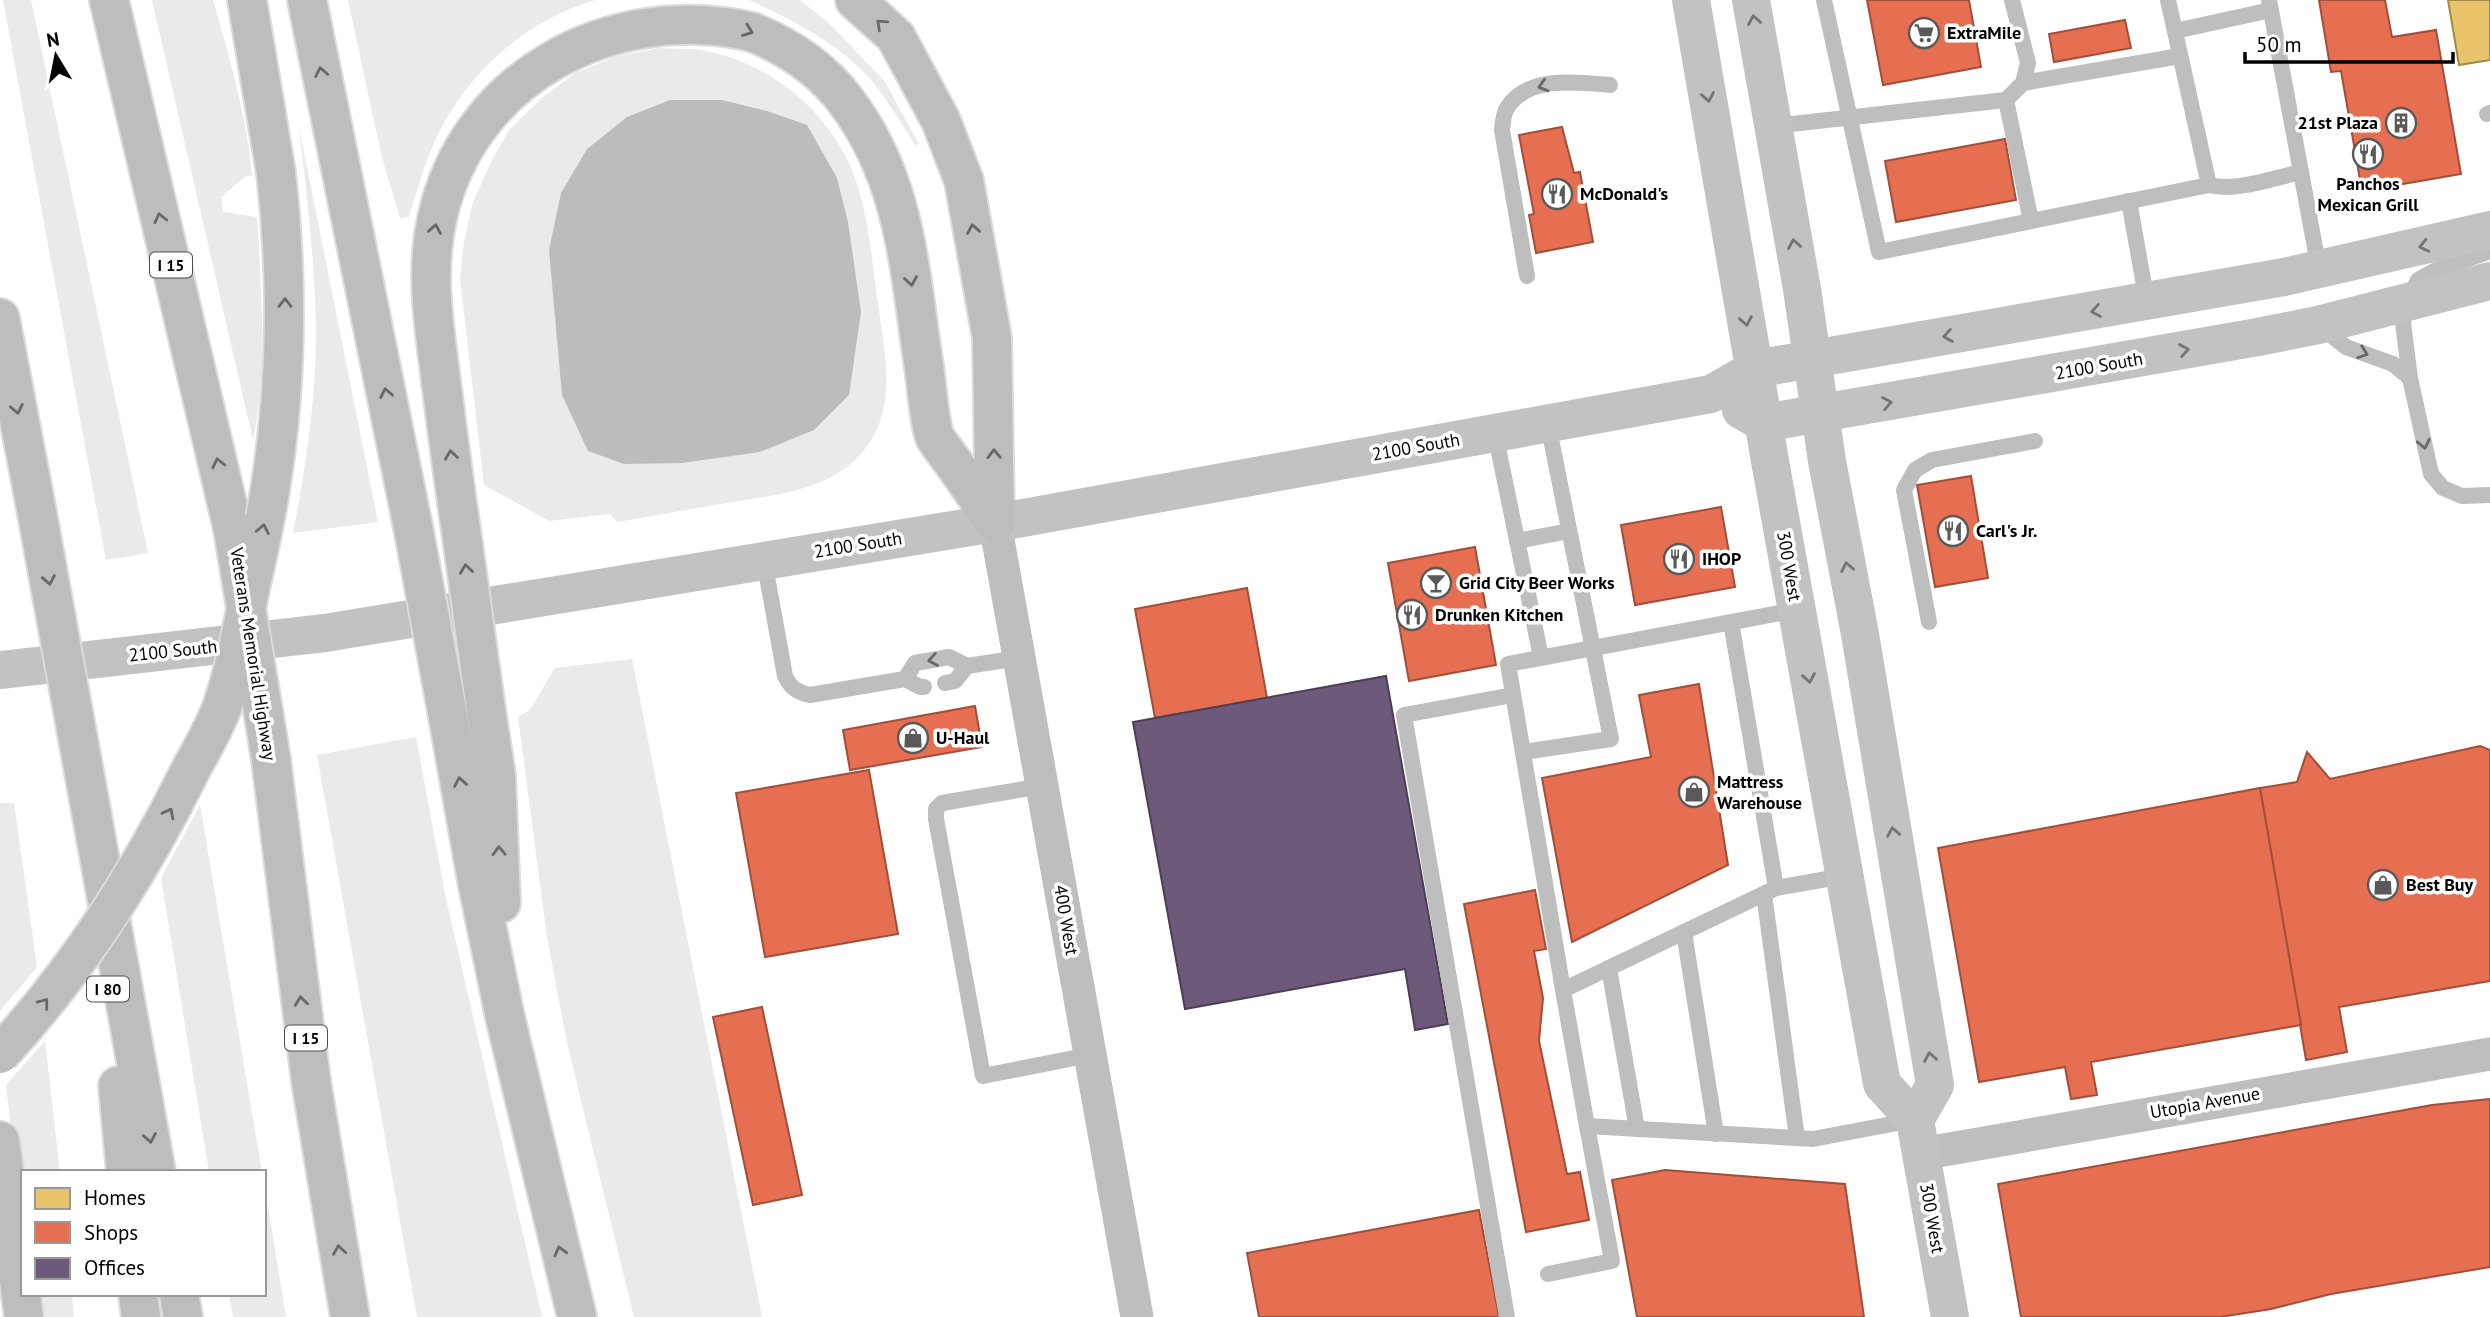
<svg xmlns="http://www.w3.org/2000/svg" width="2490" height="1317" viewBox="0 0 2490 1317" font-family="'PT Sans',sans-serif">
<rect width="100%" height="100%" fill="#fff"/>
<g fill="#eaeaea">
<polygon points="3,0 31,0 148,553 106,560"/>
<path d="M 152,0 L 213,0 C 229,57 247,116 252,175 L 245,177 L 221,197 L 223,212 L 257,217 C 261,291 268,367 253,440 Z"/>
<path d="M 348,0 L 596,0 C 526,19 465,75 435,141 C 424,165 417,191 409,217 L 400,218 L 382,158 Z"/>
<path d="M 749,0 L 800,0 L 832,26 L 885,82 L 919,144 L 915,145 C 904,128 894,111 882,94 C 850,49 799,23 749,0 Z"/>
<path d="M 660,48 C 673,49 688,48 702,50 C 776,64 838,118 859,190 C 870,229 873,271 879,310 C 886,364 899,417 855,460 C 820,493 766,496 721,504 C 686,510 651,516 617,522 L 610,514 L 549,521 L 484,485 L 460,279 L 464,242 L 473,202 L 491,162 L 510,129 L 543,97 L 575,73 L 617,56 Z"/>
<path d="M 298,122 L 378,522 L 293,533 C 306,467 317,393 316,325 C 314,258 307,190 298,122 Z"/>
<polygon points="632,659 762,1317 634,1317 567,1043 547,937 518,717 530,710 555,668"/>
<polygon points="416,737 446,899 542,1317 417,1317 317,755"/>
<polygon points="0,803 14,803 37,967 0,1011"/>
<polygon points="200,805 262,1172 209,1172 161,878"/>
<polygon points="45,1041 60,1172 23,1172 23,1231 6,1085"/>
<polygon points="264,1183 286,1317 233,1317 229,1294 264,1294"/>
<polygon points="30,1294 72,1294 74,1317 32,1317"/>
</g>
<polygon fill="#bcbcbc" points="670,100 722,100 767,111 807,125 837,178 848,222 861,312 849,395 814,430 760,452 682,463 624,464 588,451 562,395 549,250 561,193 587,149 627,117"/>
<polygon fill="#e9c46a" stroke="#a3894a" stroke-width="2" points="2448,0 2490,0 2490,60 2459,65"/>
<g fill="#e76f51" stroke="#a24e39" stroke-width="2">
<polygon points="1867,0 1969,0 1981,67 1883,85"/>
<polygon points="2319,0 2385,0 2392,37 2436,30 2461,174 2362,191 2341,71 2331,72"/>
<polygon points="2125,20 2131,48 2054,62 2049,34"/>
<polygon points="1562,127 1574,173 1580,172 1593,242 1536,253 1529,215 1534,214 1519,135"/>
<polygon points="2005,139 2016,200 1896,222 1885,161"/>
<polygon points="1971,476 1988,578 1935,587 1917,485"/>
<polygon points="1721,507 1735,587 1635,605 1621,525"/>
<polygon points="1475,547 1496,665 1409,681 1388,563"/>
<polygon points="1247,588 1267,698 1155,718 1135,609"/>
<polygon points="1699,684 1728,865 1572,942 1542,778 1651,757 1639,695"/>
<polygon points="975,706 982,747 850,770 843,730"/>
<polygon points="2480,746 2490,750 2490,981 2339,1007 2347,1052 2306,1060 2260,788 2297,782 2307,752 2330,779"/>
<polygon points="869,770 898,934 765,957 736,793"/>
<polygon points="2260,788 2301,1025 2091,1062 2097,1095 2071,1099 2065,1067 1979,1082 1938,848"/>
<polygon points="1535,890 1546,949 1534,951 1543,998 1539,1041 1567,1174 1580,1172 1589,1220 1526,1232 1464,904"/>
<polygon points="762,1007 802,1195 753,1205 713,1017"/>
<polygon points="2490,1099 2490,1267 2331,1294 2271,1309 2220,1317 2021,1317 1998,1184 2432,1105"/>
<polygon points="1665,1170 1845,1184 1864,1317 1637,1317 1612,1180"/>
<polygon points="1479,1210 1499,1317 1259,1317 1247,1253"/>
</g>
<polygon fill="#6d597a" stroke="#4c3e55" stroke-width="2" points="1386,676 1448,1024 1415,1030 1405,969 1185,1009 1133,722"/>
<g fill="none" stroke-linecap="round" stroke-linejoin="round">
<g stroke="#dbdbdb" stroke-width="42">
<g id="highway">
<polyline points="109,0 233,529"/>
<polyline points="247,0 276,173"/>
<polyline points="307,0 414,532"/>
<polyline points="855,0 896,37 941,121 964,181 992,338 995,523"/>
<polyline points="0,318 37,513"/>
<path d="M 460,523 C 453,476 447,428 441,381 C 434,326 425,273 437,219 C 467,78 611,0 752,32 C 789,47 822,69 846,101 C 905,179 909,266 923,360 C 926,377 929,423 935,437 C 940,446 948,455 954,464 C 968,483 981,503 995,523"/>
<polyline points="486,710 496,776 501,903"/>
<polyline points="448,716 477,880 505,1017 577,1317"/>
<polyline points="271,759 311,1081 350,1317"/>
<polyline points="90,805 156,1172"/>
<polyline points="118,1086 126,1172"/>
<polyline points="0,1141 24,1317"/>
<polyline points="138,1294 141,1317"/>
<polyline points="179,1294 183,1317"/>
</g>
</g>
<g stroke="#bebebe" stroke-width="16">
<polyline points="1824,0 1879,252 2209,185 2168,0"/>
<polyline points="2269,0 2319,269"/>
<polyline points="2175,31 2271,10"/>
<polyline points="2023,83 2180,56"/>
<polyline points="2006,100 2031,221"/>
<polyline points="2487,114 2490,113"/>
<polyline points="1773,126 2006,100 2023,83 2028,63 2012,0"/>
<path d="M 2209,185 C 2237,192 2273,178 2301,172"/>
<polyline points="2129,201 2147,302"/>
<polyline points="2490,248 2485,253 2436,270 2418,280 2407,302 2403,323 2410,378 2431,474 2443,488 2462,496 2490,495"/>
<path d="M 1527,276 L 1502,130 C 1503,123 1503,114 1507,108 C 1528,75 1577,82 1610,85"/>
<polyline points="2322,328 2346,347 2393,364 2410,378"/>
<polyline points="1495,433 1541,657"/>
<polyline points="1517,541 1569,531"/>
<path d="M 764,560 L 785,676 C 790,687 797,693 810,695 L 905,679 L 920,687 L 924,687"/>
<polyline points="1731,622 1776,888"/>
<polyline points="1929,622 1904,490 1915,470 1932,460 2035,441"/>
<polyline points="905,679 915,663 949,657 967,666 1019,658"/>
<polyline points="945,683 955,681 967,666"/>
<polyline points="1523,752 1611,739 1548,424"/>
<polyline points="1042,786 942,803 936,809 936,819 983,1076 1090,1055"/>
<polyline points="1844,876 1776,888 1563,990 1587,1126 1813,1139 1913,1120"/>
<polyline points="1764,894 1797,1138"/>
<polyline points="1684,932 1716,1134"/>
<polyline points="1609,968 1637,1129"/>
<polyline points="1563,990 1508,664 1796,610"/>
<polyline points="1548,1274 1612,1261 1587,1126"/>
<polyline points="1507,1317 1404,715 1513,695"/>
</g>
<g stroke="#bebebe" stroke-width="33">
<polyline points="995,523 1137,1317"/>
<polyline points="1921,1154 2490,1054"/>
</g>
<g stroke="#c2c2c2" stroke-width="38">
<polyline points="1691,0 1770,461 1882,1084 1915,1120 1950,1317"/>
<polyline points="1751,0 1802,289 1827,461 1860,634 1935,1085 1915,1120"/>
<polyline points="1741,410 1764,423 2258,337 2318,325 2490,281"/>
<polyline points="0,670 325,633 995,523 1711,394 1755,369 2284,277 2490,230"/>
</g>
<use href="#highway" stroke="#bdbdbd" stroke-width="38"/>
<g stroke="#dbdbdb" stroke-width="42" stroke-linecap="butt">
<g id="highway-bridge">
<polyline points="37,513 90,805"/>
<polyline points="460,523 486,710"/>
<polyline points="233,529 271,759"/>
<polyline points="414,532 448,716"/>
<path d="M 0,1054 C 75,973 137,877 186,779 C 198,755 213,732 222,707 C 235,669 242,629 250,589 C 257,556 265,524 270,490 C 287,385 288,279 276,173"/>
</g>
</g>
<use href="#highway-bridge" stroke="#bdbdbd" stroke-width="38"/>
</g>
<defs><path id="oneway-chevron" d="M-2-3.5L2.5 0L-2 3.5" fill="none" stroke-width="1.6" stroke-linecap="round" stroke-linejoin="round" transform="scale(1.75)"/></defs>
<g stroke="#747474">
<use href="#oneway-chevron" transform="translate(1754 20) rotate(-100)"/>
<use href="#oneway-chevron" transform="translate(1708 97) rotate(80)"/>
<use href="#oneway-chevron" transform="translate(1794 244) rotate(-100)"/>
<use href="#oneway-chevron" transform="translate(2424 246) rotate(167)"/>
<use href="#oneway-chevron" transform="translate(2096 311) rotate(170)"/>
<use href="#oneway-chevron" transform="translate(1746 321) rotate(80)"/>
<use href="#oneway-chevron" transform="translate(1948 336) rotate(170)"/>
<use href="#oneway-chevron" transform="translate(2184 350) rotate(-10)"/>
<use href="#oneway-chevron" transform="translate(1887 403) rotate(-10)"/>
<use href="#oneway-chevron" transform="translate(1847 567) rotate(-101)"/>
<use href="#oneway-chevron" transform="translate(1809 678) rotate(80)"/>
<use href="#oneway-chevron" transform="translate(1893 832) rotate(-100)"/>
<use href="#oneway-chevron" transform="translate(1930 1057) rotate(-100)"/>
</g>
<g stroke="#686868">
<use href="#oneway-chevron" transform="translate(881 24) rotate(-138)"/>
<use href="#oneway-chevron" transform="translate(748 31) rotate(21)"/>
<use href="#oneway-chevron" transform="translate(321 72) rotate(-101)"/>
<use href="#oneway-chevron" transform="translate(1543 86) rotate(164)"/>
<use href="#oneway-chevron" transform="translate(160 218) rotate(-103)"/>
<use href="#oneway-chevron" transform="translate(435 229) rotate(-80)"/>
<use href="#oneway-chevron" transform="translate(973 229) rotate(-100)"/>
<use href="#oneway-chevron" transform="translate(911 281) rotate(81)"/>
<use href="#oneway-chevron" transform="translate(285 303) rotate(-90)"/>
<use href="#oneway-chevron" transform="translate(2363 353) rotate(20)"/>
<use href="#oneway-chevron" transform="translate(386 393) rotate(-101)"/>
<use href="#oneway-chevron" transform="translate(17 409) rotate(79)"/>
<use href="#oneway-chevron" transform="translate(2424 444) rotate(78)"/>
<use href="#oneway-chevron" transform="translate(994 454) rotate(-91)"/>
<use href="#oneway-chevron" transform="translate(451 455) rotate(-98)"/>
<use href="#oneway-chevron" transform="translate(218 463) rotate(-103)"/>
<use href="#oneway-chevron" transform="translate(263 529) rotate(-79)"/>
<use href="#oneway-chevron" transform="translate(466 569) rotate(-98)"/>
<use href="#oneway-chevron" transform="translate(49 580) rotate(80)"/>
<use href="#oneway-chevron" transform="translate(933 660) rotate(170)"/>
<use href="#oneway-chevron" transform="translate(460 782) rotate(-100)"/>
<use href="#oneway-chevron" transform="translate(169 813) rotate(-63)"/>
<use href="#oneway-chevron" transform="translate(499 851) rotate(-92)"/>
<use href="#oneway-chevron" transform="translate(301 1001) rotate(-97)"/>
<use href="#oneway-chevron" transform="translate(44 1003) rotate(-53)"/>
<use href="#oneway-chevron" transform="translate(150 1138) rotate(80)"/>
<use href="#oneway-chevron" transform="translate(339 1250) rotate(-99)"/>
<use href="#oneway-chevron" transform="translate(560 1251) rotate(-105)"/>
</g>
<defs>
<g id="supermarket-ring" transform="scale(1.575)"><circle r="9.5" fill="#fff" stroke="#595959" stroke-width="1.5"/><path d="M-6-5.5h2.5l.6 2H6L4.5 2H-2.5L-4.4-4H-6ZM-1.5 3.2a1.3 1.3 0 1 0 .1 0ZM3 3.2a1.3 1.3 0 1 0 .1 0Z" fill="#595959"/></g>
<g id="building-ring" transform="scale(1.575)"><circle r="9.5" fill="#fff" stroke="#595959" stroke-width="1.5"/><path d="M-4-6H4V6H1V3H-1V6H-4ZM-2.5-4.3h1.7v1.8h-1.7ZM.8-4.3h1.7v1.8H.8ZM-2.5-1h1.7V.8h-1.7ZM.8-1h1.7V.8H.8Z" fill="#595959"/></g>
<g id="restaurant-ring" transform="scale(1.575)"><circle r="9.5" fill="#fff" stroke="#595959" stroke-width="1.5"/><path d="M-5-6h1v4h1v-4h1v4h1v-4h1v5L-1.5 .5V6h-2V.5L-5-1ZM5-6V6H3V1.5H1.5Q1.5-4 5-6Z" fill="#595959"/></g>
<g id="bar-ring" transform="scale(1.575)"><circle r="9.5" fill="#fff" stroke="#595959" stroke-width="1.5"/><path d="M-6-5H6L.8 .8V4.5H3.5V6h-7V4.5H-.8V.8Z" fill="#595959"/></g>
<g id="shop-ring" transform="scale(1.575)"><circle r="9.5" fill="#fff" stroke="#595959" stroke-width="1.5"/><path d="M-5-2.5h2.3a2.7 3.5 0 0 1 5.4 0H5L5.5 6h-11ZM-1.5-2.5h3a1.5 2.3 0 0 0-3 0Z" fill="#595959"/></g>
</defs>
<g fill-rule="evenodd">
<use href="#supermarket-ring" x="1924" y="33"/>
<use href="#building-ring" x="2401" y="123"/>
<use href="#restaurant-ring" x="2368" y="154"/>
<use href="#restaurant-ring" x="1557" y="194"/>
<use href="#restaurant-ring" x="1953" y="531"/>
<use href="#restaurant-ring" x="1679" y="559"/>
<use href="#bar-ring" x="1436" y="583"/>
<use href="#restaurant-ring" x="1412" y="615"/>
<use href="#shop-ring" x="913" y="738"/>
<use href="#shop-ring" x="1694" y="792"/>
<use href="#shop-ring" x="2383" y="885"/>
</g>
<g text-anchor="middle" stroke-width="7" stroke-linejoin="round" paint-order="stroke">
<g fill="#fff" stroke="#4c4c4c" stroke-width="2">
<rect x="150" y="252.5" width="42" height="25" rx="5"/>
<rect x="87" y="976.5" width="42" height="25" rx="5"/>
<rect x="285" y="1025.5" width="42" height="25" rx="5"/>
</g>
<g font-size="16" font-weight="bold" fill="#000">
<text x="171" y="271">I 15</text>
<text x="108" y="995">I 80</text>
<text x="306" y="1044">I 15</text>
</g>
<g font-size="18" font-weight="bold" fill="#000" stroke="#fff" text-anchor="start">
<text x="1947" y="39">ExtraMile</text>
<text x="2378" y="129" text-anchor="end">21st Plaza</text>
<text x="2368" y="190" text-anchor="middle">Panchos<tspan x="2368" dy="21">Mexican Grill</tspan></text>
<text x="1580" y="200">McDonald's</text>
<text x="1976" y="537">Carl's Jr.</text>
<text x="1702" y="565">IHOP</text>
<text x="1459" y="589">Grid City Beer Works</text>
<text x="1435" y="621">Drunken Kitchen</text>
<text x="936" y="744">U-Haul</text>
<text x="1717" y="788">Mattress<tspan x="1717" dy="21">Warehouse</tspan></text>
<text x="2406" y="891">Best Buy</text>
</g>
<g font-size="18" fill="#000" stroke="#fff">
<text transform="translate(2099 366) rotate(-10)" y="6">2100 South</text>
<text transform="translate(1416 447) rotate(-10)" y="6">2100 South</text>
<text transform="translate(858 545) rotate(-9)" y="6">2100 South</text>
<text transform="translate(1789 566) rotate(80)" y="6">300 West</text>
<text transform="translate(173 651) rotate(-6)" y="6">2100 South</text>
<text transform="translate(253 654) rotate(81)" y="6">Veterans Memorial Highway</text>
<text transform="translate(1066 920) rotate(80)" y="6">400 West</text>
<text transform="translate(2205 1103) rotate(-10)" y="6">Utopia Avenue</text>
<text transform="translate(1932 1218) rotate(80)" y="6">300 West</text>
</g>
</g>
<rect x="21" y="1170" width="245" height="126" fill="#ffffff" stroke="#999999" stroke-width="2"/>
<rect x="35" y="1188" width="35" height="21" fill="#e9c46a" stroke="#999999" stroke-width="2"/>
<text x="84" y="1205" font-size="21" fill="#000000">Homes</text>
<rect x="35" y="1222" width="35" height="21" fill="#e76f51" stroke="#999999" stroke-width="2"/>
<text x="84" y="1240" font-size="21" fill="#000000">Shops</text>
<rect x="35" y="1258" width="35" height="21" fill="#6d597a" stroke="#999999" stroke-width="2"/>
<text x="84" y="1275" font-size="21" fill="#000000">Offices</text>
<g transform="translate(56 56) rotate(350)" stroke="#ffffff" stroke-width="5" paint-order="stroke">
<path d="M0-5L12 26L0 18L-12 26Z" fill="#000000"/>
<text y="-10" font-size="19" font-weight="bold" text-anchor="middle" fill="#000000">N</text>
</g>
<path d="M2245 52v10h208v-10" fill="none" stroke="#000000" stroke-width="3.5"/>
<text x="2256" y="52" font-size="21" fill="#000000" stroke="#ffffff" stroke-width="5" paint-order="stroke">50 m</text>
</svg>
